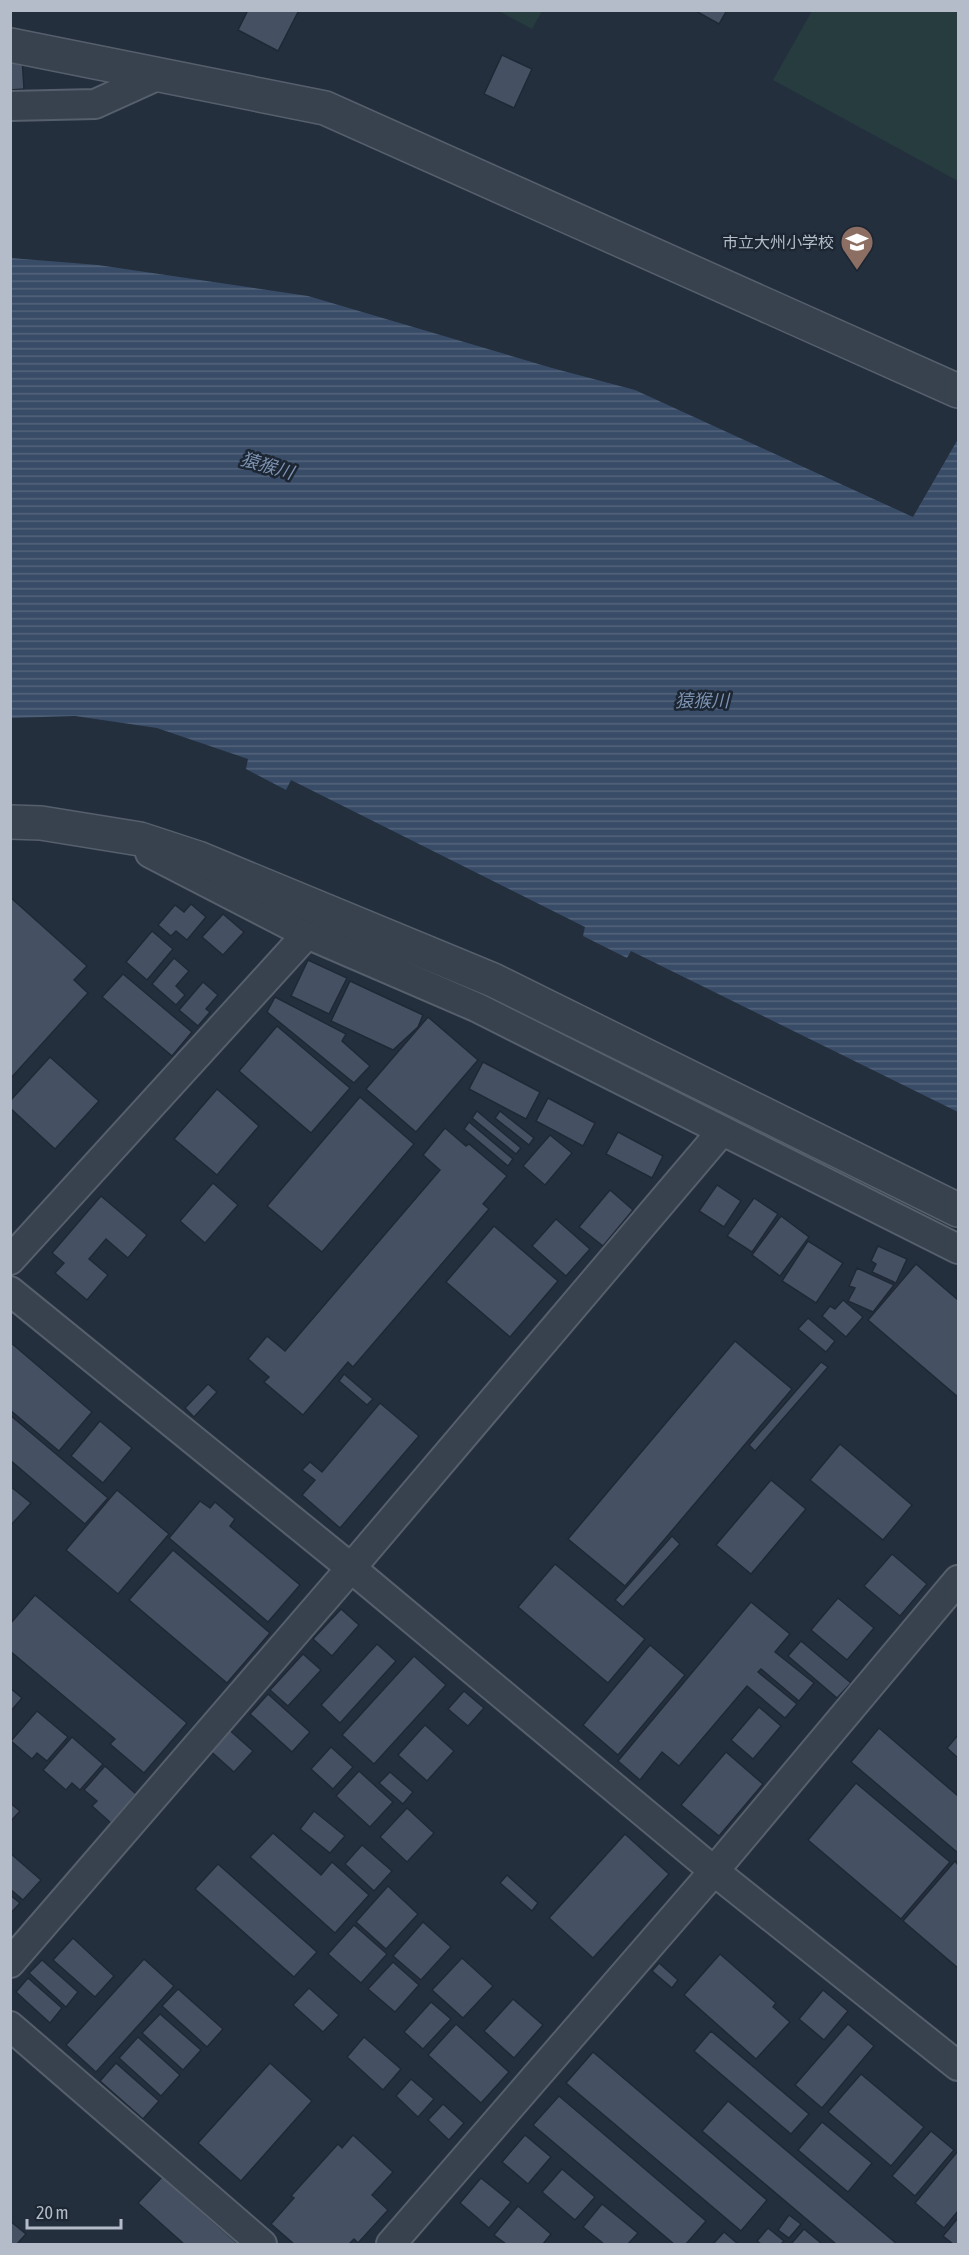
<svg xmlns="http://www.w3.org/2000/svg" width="969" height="2255" viewBox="0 0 969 2255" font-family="'Asap Condensed','Noto Sans JP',sans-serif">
<defs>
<pattern id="water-rules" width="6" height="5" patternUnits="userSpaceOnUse" patternTransform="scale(1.5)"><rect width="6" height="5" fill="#394c67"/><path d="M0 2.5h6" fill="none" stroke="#53647b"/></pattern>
</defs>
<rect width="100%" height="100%" fill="#242f3e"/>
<g fill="#263c3f">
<polygon points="499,11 542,10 542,11 532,29"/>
<polygon points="812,11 958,11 958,181 773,80"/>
</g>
<polygon fill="url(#water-rules)" points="11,258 98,265 308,296 552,368 635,390 913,517 958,439 958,1112 631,951 627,958 583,936 585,927 291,780 286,790 246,769 248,759 157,728 75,716 11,718"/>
<g fill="#455162" stroke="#1f2835" stroke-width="1.5">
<polygon points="248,10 299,10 278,51 238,30"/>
<polygon points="694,10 727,10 719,24"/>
<polygon points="502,55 532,69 514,108 484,94"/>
<polygon points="22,58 24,89 10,90 10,59"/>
<polygon points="10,897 87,966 74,980 88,993 10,1079"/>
<polygon points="191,904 206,917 187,940 176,931 171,936 158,925 175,905 184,912"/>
<polygon points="223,914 244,932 223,955 202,937"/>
<polygon points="152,931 173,949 147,980 126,962"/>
<polygon points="174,958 189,971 176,986 185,995 176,1005 152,984"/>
<polygon points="308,960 347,978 329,1014 291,996"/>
<polygon points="123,974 192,1032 172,1056 102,997"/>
<polygon points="350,981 423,1015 418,1027 393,1050 331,1021"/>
<polygon points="203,982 218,995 206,1009 210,1012 198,1026 179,1010"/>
<polygon points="275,997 346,1034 342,1041 370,1066 354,1083 267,1012"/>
<polygon points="428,1017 478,1060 416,1132 366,1089"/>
<polygon points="277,1026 350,1088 311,1133 239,1071"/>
<polygon points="50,1057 99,1101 55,1149 10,1108 10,1101"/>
<polygon points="483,1062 540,1092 526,1119 469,1089"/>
<polygon points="217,1089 259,1126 217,1175 174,1139"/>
<polygon points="360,1097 414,1144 322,1252 267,1206"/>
<polygon points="548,1098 595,1123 583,1146 536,1121"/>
<polygon points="477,1111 521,1148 516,1154 472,1118"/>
<polygon points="500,1111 534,1138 529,1145 495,1118"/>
<polygon points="469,1122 513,1159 508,1166 464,1129"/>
<polygon points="445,1128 466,1146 469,1144 507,1176 483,1204 489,1209 353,1367 348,1362 303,1415 264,1382 269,1377 248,1359 267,1336 285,1351 440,1170 423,1155"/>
<polygon points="618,1132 663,1156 652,1178 606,1154"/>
<polygon points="550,1135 572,1153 545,1185 523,1166"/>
<polygon points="213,1183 238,1205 205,1243 180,1221"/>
<polygon points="717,1185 741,1201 724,1227 699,1211"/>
<polygon points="610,1190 633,1210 603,1246 579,1227"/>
<polygon points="101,1196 147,1235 128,1258 106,1239 89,1259 108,1275 87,1300 55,1273 64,1263 52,1253"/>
<polygon points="754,1198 778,1214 752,1252 727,1236"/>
<polygon points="781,1216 809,1237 780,1276 752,1255"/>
<polygon points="556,1219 590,1249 566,1276 532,1246"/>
<polygon points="494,1226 558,1281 510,1337 446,1282"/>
<polygon points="808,1241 843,1263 816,1303 782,1281"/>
<polygon points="878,1246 907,1259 896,1283 872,1272 876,1264 871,1261"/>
<polygon points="916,1264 958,1300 958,1397 868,1320"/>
<polygon points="857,1268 894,1285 873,1312 848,1301 855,1288 849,1286"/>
<polygon points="843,1300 863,1317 846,1337 822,1316 830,1306 835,1309"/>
<polygon points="808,1318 835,1341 826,1352 798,1329"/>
<polygon points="735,1341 792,1389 625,1586 568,1539"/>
<polygon points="10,1342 92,1412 59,1451 10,1410"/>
<polygon points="821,1362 828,1367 755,1451 749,1445"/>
<polygon points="344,1374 373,1399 367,1405 339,1381"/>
<polygon points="208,1384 217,1392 194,1417 185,1408"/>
<polygon points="380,1403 419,1436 340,1528 302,1495 315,1480 302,1470 310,1462 322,1472"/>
<polygon points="10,1415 108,1498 85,1524 10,1460"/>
<polygon points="100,1421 132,1448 103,1483 71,1456"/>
<polygon points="840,1444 912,1505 883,1540 810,1480"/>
<polygon points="771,1480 806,1509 751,1574 716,1545"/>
<polygon points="10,1486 31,1503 10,1526"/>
<polygon points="117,1490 169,1534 118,1594 66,1550"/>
<polygon points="200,1501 210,1508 215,1502 235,1519 230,1526 300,1585 268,1622 169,1538"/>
<polygon points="672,1536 680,1544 623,1607 615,1600"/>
<polygon points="173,1550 270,1633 227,1683 129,1600"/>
<polygon points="892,1554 927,1584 900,1616 864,1586"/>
<polygon points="555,1564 645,1639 608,1683 518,1607"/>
<polygon points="35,1595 187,1723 144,1773 110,1744 115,1739 10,1651 10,1624"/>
<polygon points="838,1598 874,1628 847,1660 811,1630"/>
<polygon points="751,1602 790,1634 775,1652 814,1683 799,1701 761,1669 758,1672 797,1704 785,1718 747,1686 679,1766 662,1752 640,1780 618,1761"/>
<polygon points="341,1609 359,1625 332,1656 313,1639"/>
<polygon points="801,1641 851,1683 837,1698 788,1656"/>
<polygon points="377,1644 396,1661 340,1723 321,1705"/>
<polygon points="650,1645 685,1675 618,1755 583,1725"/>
<polygon points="303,1654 321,1670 288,1706 270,1690"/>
<polygon points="414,1656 446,1685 374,1764 342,1735"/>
<polygon points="10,1688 22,1698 10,1712"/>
<polygon points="464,1691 484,1708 468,1726 448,1709"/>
<polygon points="268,1694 310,1732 292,1752 250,1714"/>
<polygon points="759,1707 781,1726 753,1759 731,1740"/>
<polygon points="37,1711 68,1737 47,1761 37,1753 32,1759 11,1741"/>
<polygon points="425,1725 454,1751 427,1781 398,1755"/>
<polygon points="226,1727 253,1751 234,1772 207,1748"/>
<polygon points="879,1728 958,1796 958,1853 851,1762"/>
<polygon points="958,1735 958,1758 947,1748"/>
<polygon points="72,1737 103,1764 80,1790 72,1783 66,1790 43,1770"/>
<polygon points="331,1747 353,1767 333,1789 311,1769"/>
<polygon points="726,1752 763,1784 719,1836 681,1805"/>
<polygon points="105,1766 136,1794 111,1823 92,1806 97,1801 84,1790"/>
<polygon points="359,1771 393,1802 370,1827 336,1796"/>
<polygon points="390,1772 413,1792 403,1804 379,1783"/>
<polygon points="856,1783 950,1862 901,1919 808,1840"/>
<polygon points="10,1803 20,1811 10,1822"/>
<polygon points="407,1808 434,1833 407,1862 380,1837"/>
<polygon points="314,1811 345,1836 330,1853 300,1829"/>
<polygon points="273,1833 321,1875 332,1862 369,1895 335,1933 250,1857"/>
<polygon points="625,1834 669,1874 593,1958 549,1918"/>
<polygon points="362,1845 392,1871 374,1891 345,1864"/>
<polygon points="10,1853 41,1880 23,1900 10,1889"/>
<polygon points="955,1861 958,1865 958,1968 903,1921"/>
<polygon points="218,1864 317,1952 294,1977 195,1889"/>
<polygon points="507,1875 538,1903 532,1911 500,1883"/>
<polygon points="388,1886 418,1914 386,1949 356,1922"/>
<polygon points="10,1895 20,1903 10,1914"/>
<polygon points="423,1922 451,1947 421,1980 393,1956"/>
<polygon points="354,1925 387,1954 361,1983 328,1954"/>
<polygon points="73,1938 114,1976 95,1997 53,1960"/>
<polygon points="720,1954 776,2003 773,2007 790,2022 756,2059 684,1995"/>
<polygon points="462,1958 493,1986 463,2018 432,1990"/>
<polygon points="144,1959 174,1986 96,2072 66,2045"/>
<polygon points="42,1960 78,1992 66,2007 29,1973"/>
<polygon points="393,1962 419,1985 395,2012 368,1989"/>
<polygon points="659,1963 678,1980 672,1988 652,1971"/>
<polygon points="28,1978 62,2008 50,2023 16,1992"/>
<polygon points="309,1988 339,2015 323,2032 293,2005"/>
<polygon points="178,1989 223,2029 207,2047 162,2006"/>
<polygon points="823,1990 848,2011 824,2040 799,2019"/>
<polygon points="513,1999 543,2025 514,2058 484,2031"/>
<polygon points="431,2002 451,2019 423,2049 404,2032"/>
<polygon points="160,2014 201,2050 183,2070 142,2033"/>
<polygon points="456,2024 509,2072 481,2103 428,2055"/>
<polygon points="848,2024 874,2046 822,2108 795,2085"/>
<polygon points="711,2031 809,2114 791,2134 694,2051"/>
<polygon points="138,2037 180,2075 161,2096 119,2058"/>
<polygon points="364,2037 401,2069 383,2090 347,2057"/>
<polygon points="593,2052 767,2200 741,2231 566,2083"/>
<polygon points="116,2063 159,2101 143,2119 100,2081"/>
<polygon points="270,2063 312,2101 241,2181 198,2143"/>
<polygon points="861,2074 924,2127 891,2166 828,2112"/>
<polygon points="411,2079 434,2099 418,2117 396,2096"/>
<polygon points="559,2096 706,2221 686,2244 674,2244 533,2125"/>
<polygon points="728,2101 897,2244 836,2244 702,2131"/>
<polygon points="443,2104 464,2123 449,2140 428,2120"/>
<polygon points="822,2122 872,2163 848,2192 798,2150"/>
<polygon points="931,2131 954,2150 915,2196 892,2176"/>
<polygon points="353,2135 393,2172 372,2195 388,2210 358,2243 354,2239 349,2244 294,2244 271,2224 294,2198 291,2196 338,2144 342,2148"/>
<polygon points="525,2135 551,2157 528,2184 502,2162"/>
<polygon points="958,2151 958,2211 944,2228 915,2203"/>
<polygon points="562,2169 595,2197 575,2220 542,2192"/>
<polygon points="162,2177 238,2244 184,2244 138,2203"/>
<polygon points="481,2178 511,2202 489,2228 460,2203"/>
<polygon points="602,2204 638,2233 628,2244 604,2244 583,2227"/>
<polygon points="518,2206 551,2234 543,2244 506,2244 494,2235"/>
<polygon points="789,2215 801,2224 789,2238 778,2230"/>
<polygon points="958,2218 958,2244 953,2244 943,2236"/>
<polygon points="10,2221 26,2234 17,2244 10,2244"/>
<polygon points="768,2228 784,2241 781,2244 761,2244 757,2241"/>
<polygon points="804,2229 822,2244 791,2244"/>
<polygon points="724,2232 738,2244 713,2244"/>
</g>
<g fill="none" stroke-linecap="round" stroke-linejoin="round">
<g stroke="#565f6c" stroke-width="32">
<g id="minor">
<polyline points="10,106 95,104 159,75"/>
<polyline points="150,853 307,934 476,1007 958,1249"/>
<polyline points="10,1260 307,934"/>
<polyline points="10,1291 351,1568 714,1871 958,2066"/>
<polyline points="10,1963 351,1568 722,1131"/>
<polyline points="10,2026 262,2244"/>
<polyline points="391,2244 714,1871 958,1580"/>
</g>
</g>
<g stroke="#565f6c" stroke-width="36">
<g id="tertiary">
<polyline points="10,45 325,108 958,391"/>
<polyline points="10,822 41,823 140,839 198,858 493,980 958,1210"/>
</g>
</g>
<use href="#minor" stroke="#38414e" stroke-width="28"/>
<use href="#tertiary" stroke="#38414e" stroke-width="33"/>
</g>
<defs>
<g id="school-pin" transform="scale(1.725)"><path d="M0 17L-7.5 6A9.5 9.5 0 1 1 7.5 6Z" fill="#8d6e63" stroke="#1d2633"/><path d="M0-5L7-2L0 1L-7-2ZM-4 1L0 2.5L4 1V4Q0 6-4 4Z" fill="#fff"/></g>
</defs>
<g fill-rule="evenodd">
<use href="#school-pin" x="857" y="242"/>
</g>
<g text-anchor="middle" stroke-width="5" stroke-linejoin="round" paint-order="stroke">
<g font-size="16" fill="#b4bcc9" stroke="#1d2633" text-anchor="end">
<text x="834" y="248">市立大州小学校</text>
</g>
<g font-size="18" font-style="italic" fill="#7c92b1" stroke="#1d2633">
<text transform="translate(267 466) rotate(16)" y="6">猿猴川</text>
<text x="702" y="707">猿猴川</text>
</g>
</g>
<rect width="969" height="2255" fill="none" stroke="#b4bcc9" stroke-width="24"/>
<path d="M27 2219v9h94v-9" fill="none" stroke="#b4bcc9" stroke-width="3"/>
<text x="36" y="2219" font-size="18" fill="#b4bcc9" stroke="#1d2633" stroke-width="4.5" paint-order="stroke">20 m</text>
</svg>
